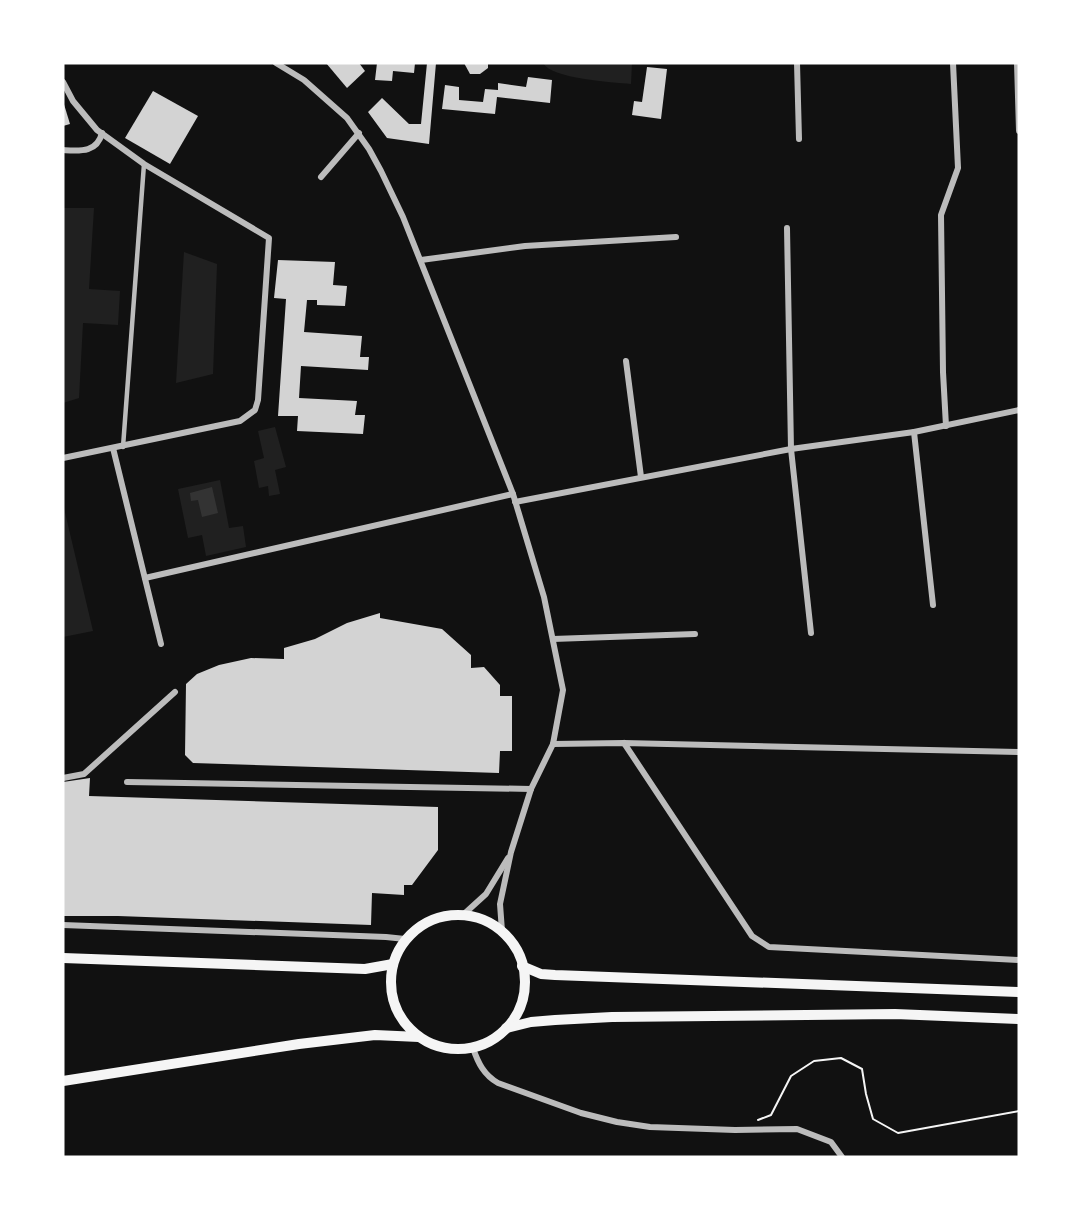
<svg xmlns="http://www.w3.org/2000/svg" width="1082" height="1220" viewBox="0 0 1082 1220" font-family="'Zilla Slab',serif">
<rect width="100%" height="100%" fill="#111"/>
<g fill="#202020">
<path d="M 543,63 L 632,63 L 631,84 C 612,82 552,79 543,63 Z"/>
<polygon points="63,208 94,208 89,289 120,291 118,325 83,323 79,398 63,403"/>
<polygon points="184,252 217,264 213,374 176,383"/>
<polygon points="275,427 286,467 275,470 280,494 269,496 268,486 259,488 254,461 264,458 258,431"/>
<polygon points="220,480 229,528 243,526 246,547 206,556 202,535 188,538 178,489"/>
<polygon points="63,504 93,631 63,637"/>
</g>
<polygon fill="#333" points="212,487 218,513 202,517 198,500 191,501 190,493"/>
<g fill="#d3d3d3">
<polygon points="326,63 359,63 365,71 347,88"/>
<polygon points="377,63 415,63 414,73 393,71 392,81 375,80"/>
<polygon points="427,63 436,63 429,144 387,138 368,112 382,98 409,124 421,124"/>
<polygon points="464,63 488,63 488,68 480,74 470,74"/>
<polygon points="647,67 667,69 661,119 632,115 634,101 642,102"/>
<polygon points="528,77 552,80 550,103 497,97 495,114 442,109 445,85 459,87 459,100 483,102 485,89 498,90 498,83 526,87"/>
<polygon points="153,91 198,116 170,164 125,138"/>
<polygon points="63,101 70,124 63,126"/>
<polygon points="278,260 335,262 333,285 347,286 345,306 317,305 317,300 307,300 304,332 362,336 360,357 369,357 368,370 301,366 299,398 357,401 355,415 365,415 363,434 297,431 298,416 278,416 286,299 274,298"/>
<polygon points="380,613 380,618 442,629 471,655 471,668 484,667 500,685 500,696 512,696 512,751 500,751 499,773 193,763 185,755 186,684 197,674 219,665 251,658 284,659 284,648 315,639 347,623"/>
<polygon points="90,778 89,796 438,807 438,850 412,885 404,885 404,895 372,893 371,925 118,916 63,916 63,782"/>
</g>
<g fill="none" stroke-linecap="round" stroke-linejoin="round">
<polyline stroke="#f5f5f5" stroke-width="2" points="758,1120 771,1115 791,1076 814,1061 841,1058 862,1069 866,1094 873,1119 898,1133 1019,1111"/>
<polyline stroke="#bcbcbc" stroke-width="4.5" points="123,447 144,164"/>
<g stroke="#bcbcbc" stroke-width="6">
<polyline points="276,63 304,80 347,118 369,149 381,171 403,217 513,494 544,597 563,690 553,744 531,789 511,852 500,904 502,931"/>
<polyline points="797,63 799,139"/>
<polyline points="1017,63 1019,131"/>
<polyline points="63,82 73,101 97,130 144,164 269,238 258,400 255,410 240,421 63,458"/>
<path d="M 63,150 C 80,151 97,153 102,133"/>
<polyline points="321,177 359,133"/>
<polyline points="787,228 791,449 811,633"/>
<polyline points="421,260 525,246 676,237"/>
<polyline points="626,361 641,477"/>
<polyline points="946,426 943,372 941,215 958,168 953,63"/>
<polyline points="914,432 933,605"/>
<polyline points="113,448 161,644"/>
<polyline points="515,502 791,449 914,432 1019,410"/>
<polyline points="145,578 513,494"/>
<polyline points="553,639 695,634"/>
<polyline points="624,743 752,936 769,947 1019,960"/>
<polyline points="553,744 624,743 1019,752"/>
<polyline points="63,778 84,774 175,692"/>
<polyline points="127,782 531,789"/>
<polyline points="464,914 486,894 508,858"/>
<polyline points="63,925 386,937 405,939"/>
<path d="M 473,1048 C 478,1063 484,1075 498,1083 L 581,1113 L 617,1122 L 650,1127 L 735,1130 L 797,1129 L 831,1142 L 842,1157"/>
</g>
<g stroke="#f5f5f5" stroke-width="10">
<circle cx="458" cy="982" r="67"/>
<polyline points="63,958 365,969 393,964"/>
<polyline points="522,966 541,974 555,975 1019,992"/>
<polyline points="506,1028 531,1022 555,1020 612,1017 895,1014 1019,1019"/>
<polyline points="63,1081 299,1044 375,1035 419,1037"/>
</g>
</g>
<rect width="1082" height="1220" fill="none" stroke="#ffffff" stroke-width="129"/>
</svg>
